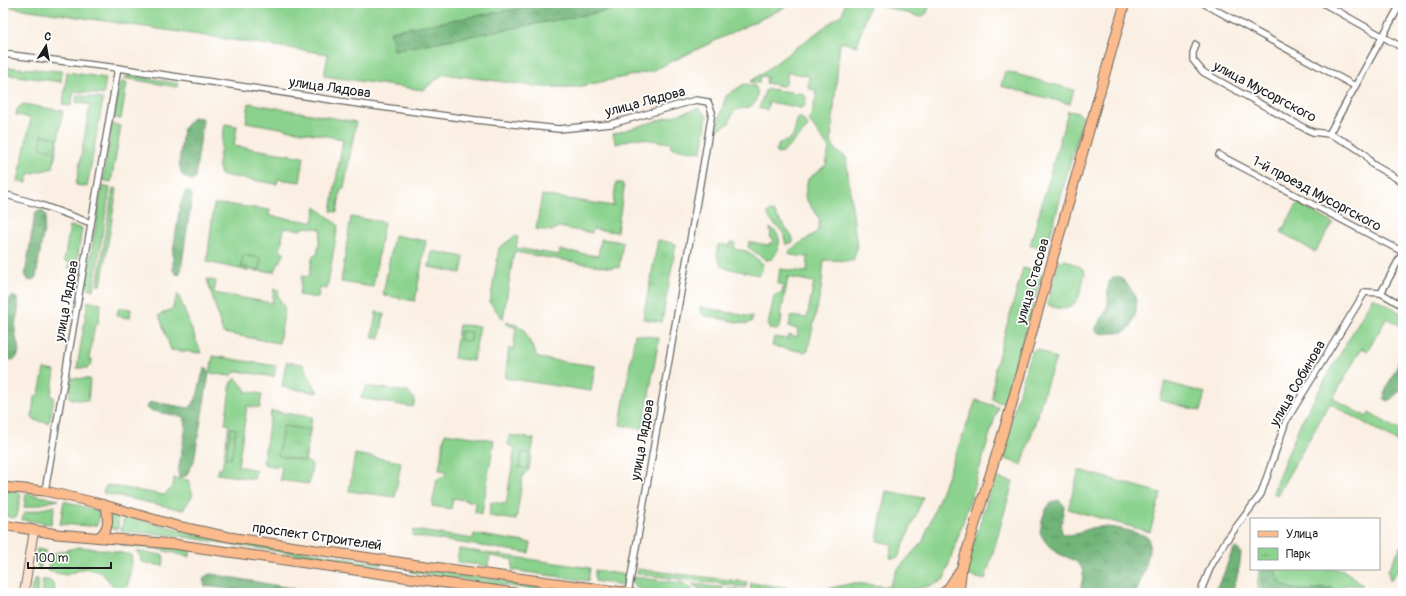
<svg xmlns="http://www.w3.org/2000/svg" width="1406" height="596" viewBox="0 0 1406 596" font-family="Pangolin,sans-serif">
<defs>
<pattern id="forest-crowns" width="20" height="18" patternUnits="userSpaceOnUse"><rect width="20" height="18" fill="#6fb478"/><path d="M2 6a3 3 0 1 1 6 0M12 15a3 3 0 1 1 6 0" fill="none" stroke="#5a9262"/></pattern>
<pattern id="park-tufts" width="24" height="20" patternUnits="userSpaceOnUse"><rect width="24" height="20" fill="#8ad28d"/><path d="M3 7l-1-3M5 7V3M7 7l1-3M15 17l-1-3M17 17v-4M19 17l1-3" fill="none" stroke="#76b479"/></pattern>
<pattern id="water-ripples" width="26" height="14" patternUnits="userSpaceOnUse"><rect width="26" height="14" fill="#40adbd"/><path d="M2 4q2-2 4 0t4 0M15 11q2-2 4 0t4 0" fill="none" stroke="#358c99"/></pattern>
</defs>
<rect width="100%" height="100%" fill="#fff"/>
<filter id="ink" filterUnits="userSpaceOnUse"><feTurbulence type="fractalNoise" baseFrequency=".025" numOctaves="2"/><feDisplacementMap in="SourceGraphic" scale="8" xChannelSelector="R" yChannelSelector="G"/><feConvolveMatrix kernelMatrix="1 2 1 2 8 2 1 2 1" color-interpolation-filters="sRGB"/></filter>
<filter id="wash" filterUnits="userSpaceOnUse"><feTurbulence type="fractalNoise" baseFrequency=".012" numOctaves="4" result="noise"/><feDisplacementMap in="SourceGraphic" scale="16" xChannelSelector="R" yChannelSelector="G"/><feGaussianBlur stdDeviation="0.9" result="paint"/><feColorMatrix in="noise" values="0 0 0 0 0 0 0 0 0 0 0 0 0 0 0 0 0 1.4 0 .05"/><feComposite in="paint" operator="in"/></filter>
<g filter="url(#wash)">
<rect width="100%" height="100%" fill="#faefe2"/>
<g fill="#8ad28d" stroke="#537754">
<polygon points="3,3 794,3 652,71 577,87 542,87 444,74 423,90 324,76 328,54 3,6"/>
<polygon points="845,3 930,3 927,13 921,17 870,3 857,46 840,42 831,140 836,151 846,157 857,248 853,261 824,260 821,290 808,350 804,352 772,346 774,337 788,339 789,335 797,337 798,329 789,327 791,316 807,318 814,282 788,277 781,315 782,316 780,327 777,330 770,329 768,325 774,296 777,294 782,294 783,285 778,284 778,282 780,269 807,272 808,257 791,255 789,254 790,250 817,232 820,220 806,199 805,195 808,179 826,165 829,148 809,121 817,95 815,95 816,90 809,89 808,85 809,76 788,72 786,84 782,86 766,83 767,77 761,76 759,83 750,82 842,14"/>
<polygon points="3,67 62,71 61,82 3,74"/>
<polygon points="1005,71 1074,90 1070,104 1001,86"/>
<polygon points="67,72 106,78 103,95 74,91 71,106 63,105"/>
<polygon points="129,75 178,83 177,87 124,78"/>
<polygon points="122,82 127,83 121,119 114,118 119,84"/>
<path d="M 744,84 L 755,86 C 759,91 757,97 755,103 C 743,115 735,100 729,124 L 720,128 L 716,129 L 726,96 Z"/>
<polygon points="769,89 804,94 806,98 805,105 801,108 769,102 767,110 759,108 765,91"/>
<polygon points="77,95 103,99 87,187 76,185 90,105 76,102"/>
<polygon points="249,103 356,122 344,189 341,188 337,212 331,211 343,139 246,122"/>
<polygon points="23,104 63,111 53,168 29,174 27,183 18,181 31,118 16,115 17,109"/>
<polygon points="699,108 707,116 702,152 671,148 671,143 637,138 616,144 613,134"/>
<polygon points="1068,111 1079,113 1083,117 1047,247 1030,246"/>
<path d="M 799,118 L 802,118 L 808,126 L 807,129 L 782,153 L 777,154 L 776,152 L 779,143 C 795,140 794,134 797,119 Z"/>
<polygon points="112,124 121,126 111,182 103,180"/>
<polygon points="225,124 237,126 234,146 304,157 300,182 278,179 277,184 221,175 218,164"/>
<polygon points="616,183 622,183 624,188 617,232 593,229 592,233 558,227 552,231 536,229 542,195 613,206"/>
<polygon points="102,186 110,188 93,290 88,288 86,285"/>
<polygon points="113,188 117,189 101,285 97,285"/>
<polygon points="1298,203 1333,223 1315,252 1281,232"/>
<polygon points="214,204 232,205 270,210 269,216 313,222 316,207 338,225 327,289 320,288 318,298 299,295 302,276 309,277 313,255 317,255 321,229 306,227 300,230 284,228 280,251 285,253 274,272 244,270 207,262"/>
<polygon points="769,211 774,212 793,238 793,242 786,245 783,232 770,220 768,215 768,212"/>
<polygon points="351,217 384,222 373,287 341,282"/>
<polygon points="70,226 82,228 76,269 68,268 69,262 64,261"/>
<path d="M 770,228 C 784,234 780,250 772,259 L 766,260 L 748,247 L 749,242 L 769,245 L 769,243 L 773,243 L 774,239 L 770,238 L 771,232 L 770,232 Z"/>
<polygon points="394,235 426,241 415,301 383,295"/>
<polygon points="515,236 518,237 516,248 559,255 560,250 598,256 601,239 623,242 619,268 614,267 612,268 514,252 503,319 490,303 499,248"/>
<path d="M 731,242 L 735,243 L 734,249 L 747,251 L 763,264 L 761,273 L 759,275 L 725,268 C 717,262 716,255 718,245 L 721,244 L 730,246 Z"/>
<polygon points="432,251 464,257 461,273 429,267"/>
<path d="M 1064,259 L 1082,268 L 1085,273 C 1081,287 1081,306 1064,308 C 1058,309 1052,307 1047,304 L 1059,262 L 1062,260 Z"/>
<polygon points="1023,268 1037,272 1042,276 1004,402 997,402 992,399 995,368"/>
<polygon points="207,279 216,281 214,293 272,303 274,289 279,290 278,296 285,309 279,343 223,333"/>
<polygon points="178,294 201,353 171,350 159,315 172,309"/>
<polygon points="1373,297 1403,314 1403,318 1399,325 1387,318 1367,351 1362,348 1333,398 1367,417 1369,413 1403,432 1403,445 1330,403 1277,495 1273,493 1279,475 1301,422"/>
<polygon points="88,301 101,304 98,325 95,324 89,359 92,360 91,365 88,368 77,368"/>
<polygon points="700,307 752,317 752,321 747,324 703,315 700,312"/>
<polygon points="507,321 523,328 538,358 595,366 591,391 505,378 509,348 513,349 516,328 506,324"/>
<polygon points="459,325 480,326 473,361 454,358"/>
<polygon points="635,334 659,338 643,429 620,425"/>
<polygon points="1038,349 1056,359 1048,380 1022,465 1003,458 1001,454 1031,351"/>
<polygon points="213,356 276,366 274,377 237,371 230,376 210,373"/>
<polygon points="286,362 303,364 318,393 282,387"/>
<polygon points="44,369 55,371 51,396 54,397 50,420 48,423 34,420 32,417 34,398 39,394"/>
<polygon points="72,378 90,379 88,401 72,399 69,397"/>
<polygon points="236,378 245,389 245,391 262,394 260,408 247,406 238,466 256,470 254,479 217,474 218,469 222,469 229,425 225,424 231,382"/>
<polygon points="1165,382 1205,393 1200,411 1160,400"/>
<polygon points="367,386 408,392 415,400 413,407 360,398"/>
<path d="M 976,400 L 998,407 L 967,510 L 944,579 C 933,588 917,587 903,593 L 808,593 L 854,583 L 889,587 L 897,570 L 923,541 Z"/>
<polygon points="271,411 312,417 305,460 312,465 309,484 280,480 282,467 266,465 263,463"/>
<polygon points="445,433 494,440 482,514 475,512 476,502 453,498 451,509 432,506 437,479 446,475 446,471 439,470"/>
<polygon points="509,435 534,439 529,470 523,475 516,520 489,516 491,502 506,504 515,447 508,445"/>
<polygon points="355,454 401,462 395,497 349,491"/>
<polygon points="1079,470 1161,493 1150,532 1068,509"/>
<polygon points="994,477 1013,482 985,580 970,576 965,572"/>
<polygon points="174,478 188,480 193,495 183,510 103,493 105,487 107,485 164,495 173,487"/>
<polygon points="3,489 17,491 21,494 17,516 13,518 3,515"/>
<polygon points="886,491 923,498 898,558 890,558 892,544 877,541"/>
<polygon points="26,493 58,500 24,508"/>
<polygon points="64,501 98,511 100,516 97,525 90,526 60,524"/>
<polygon points="55,506 51,524 22,520 24,513"/>
<polygon points="111,512 119,514 118,529 109,528"/>
<polygon points="124,516 210,537 381,563 380,567 172,535 121,531"/>
<polygon points="413,530 473,539 474,534 531,543 529,553 413,536"/>
<path d="M 121,543 L 190,549 L 190,557 C 177,554 164,550 150,548 C 140,547 131,547 121,545 Z"/>
<polygon points="1403,543 1403,563 1390,581 1388,570"/>
<polygon points="79,547 107,550 131,555 132,561 126,593 119,593 102,573 85,568 66,575 47,571 50,561 55,553"/>
<path d="M 37,549 L 47,551 L 43,555 L 40,570 C 34,563 36,558 37,549 Z"/>
<polygon points="459,549 590,568 588,581 512,570 513,560 490,556 488,566 457,562"/>
<polygon points="136,551 163,555 164,559 163,566 141,562 140,556"/>
<polygon points="412,567 589,593 558,593 411,572"/>
<polygon points="637,569 747,582 746,587 637,574"/>
<polygon points="1259,569 1342,569 1363,585 1361,586 1344,585 1343,593 1257,593"/>
<polygon points="595,570 626,575 623,586 595,581"/>
<polygon points="632,577 683,583 697,593 671,593 636,588 633,583"/>
<polygon points="35,579 38,579 37,593 31,593 32,586"/>
<polygon points="42,580 48,580 54,584 55,593 41,593"/>
<polygon points="751,583 786,587 785,593 750,593"/>
<polygon points="692,584 724,588 718,593 702,591"/>
<polygon points="729,589 744,590 744,593 725,593"/>
</g>
<g fill="url(#forest-crowns)" stroke="#46684a">
<polygon points="550,3 638,3 639,5 394,50 390,31"/>
<polygon points="1093,3 1118,3 1116,9"/>
<polygon points="193,117 202,118 203,120 196,171 195,179 193,181 186,178 182,175 179,164 183,129"/>
<polygon points="187,191 191,193 192,196 181,270 179,275 176,274 173,270 173,251 180,206 185,192"/>
<polygon points="37,211 43,211 46,216 36,277 34,279 29,281 25,275 35,214"/>
<path d="M 1113,277 L 1119,277 C 1134,288 1141,303 1133,320 C 1132,324 1131,329 1126,331 C 1122,333 1115,333 1111,333 C 1105,334 1101,334 1095,331 L 1095,330 C 1099,320 1106,316 1108,304 C 1109,296 1105,283 1113,277 Z"/>
<path d="M 13,296 L 18,299 C 20,310 15,320 15,330 C 15,338 21,348 18,355 C 17,359 13,360 10,360 C 1,355 1,328 3,318 C 4,311 8,304 11,297 Z"/>
<path d="M 1403,332 L 1403,391 L 1400,391 L 1391,399 L 1387,401 L 1384,399 C 1385,384 1396,374 1399,360 C 1401,351 1397,340 1403,332 Z"/>
<path d="M 205,368 L 208,369 L 209,374 L 194,461 L 186,476 L 179,478 L 178,472 L 186,426 L 184,417 L 151,411 L 147,408 L 149,403 L 153,402 L 189,408 C 201,398 198,381 205,368 Z"/>
<path d="M 1059,500 L 1064,505 C 1064,515 1060,524 1062,533 C 1077,539 1082,528 1097,527 C 1113,526 1133,531 1148,537 C 1153,551 1141,579 1136,593 L 1088,593 L 1081,588 C 1081,582 1084,578 1083,572 C 1080,558 1064,558 1054,551 C 1048,547 1045,540 1040,534 C 1042,521 1043,503 1059,500 Z"/>
<path d="M 1235,548 L 1238,549 L 1241,552 C 1240,566 1237,581 1231,593 L 1213,593 L 1223,576 L 1231,554 Z"/>
<path d="M 1263,569 L 1275,569 C 1277,573 1278,577 1280,581 C 1290,596 1316,587 1332,588 L 1337,590 L 1338,593 L 1264,593 C 1261,586 1261,577 1263,569 Z"/>
<polygon points="212,574 290,588 296,590 297,593 258,593 205,586 203,580 207,575"/>
<polygon points="1403,578 1403,593 1394,593 1400,581"/>
</g>
<g fill="url(#park-tufts)" stroke="#537754">
<polygon points="42,135 57,138 55,150 40,148"/>
<polygon points="658,240 676,244 662,322 643,319"/>
<polygon points="243,255 261,258 259,270 241,267"/>
<polygon points="119,307 131,309 130,318 117,316"/>
<polygon points="376,312 384,313 380,339 372,338"/>
<polygon points="461,331 472,332 471,342 460,340"/>
<polygon points="283,426 310,430 305,461 278,456"/>
<polygon points="231,428 236,429 231,459 226,458"/>
<polygon points="522,452 529,453 527,469 519,467"/>
</g>
<path fill="url(#water-ripples)" stroke="#2e646c" d="M 698,3 L 756,3 C 741,4 709,11 698,3 Z"/>
</g>
<g filter="url(#ink)">
<g fill="none" stroke-linecap="round" stroke-linejoin="round">
<g stroke="#6a6661" stroke-width="8">
<g id="street">
<polyline points="1203,3 1355,86"/>
<polyline points="1323,3 1403,48"/>
<polyline points="1196,45 1193,53 1193,60 1203,72 1304,128 1313,132 1329,134 1350,144 1365,154 1372,164 1403,182"/>
<polyline points="3,54 118,68 352,103 476,120 559,129 611,124 696,100 708,102 712,112 705,155 628,593"/>
<polyline points="1329,134 1401,3"/>
<polyline points="1219,155 1403,252"/>
<polyline points="3,194 41,205 91,223"/>
<polyline points="1381,293 1403,252"/>
<polyline points="45,491 118,68"/>
<polyline points="1200,593 1211,566 1225,542 1261,494 1286,421 1365,292 1381,293 1403,306"/>
</g>
</g>
<g stroke="#6a6661" stroke-width="10">
<polyline id="secondary" points="24,593 34,530"/>
</g>
<g stroke="#6a6661" stroke-width="11">
<g id="primary">
<polyline points="3,487 45,491 101,504 177,526 229,537 411,564 631,593"/>
<polyline points="3,525 57,534 173,544 515,593"/>
<path d="M 99,537 C 110,529 108,518 106,506"/>
<polyline points="943,593 948,589 961,569"/>
<polyline points="959,593 962,566 1010,410 1125,3"/>
</g>
</g>
<use href="#street" stroke="#fff" stroke-width="5.5"/>
<use href="#secondary" stroke="#fde4d1" stroke-width="8"/>
<use href="#primary" stroke="#fbbb8c" stroke-width="9"/>
</g>
</g>
<g text-anchor="middle" stroke-width="3.5" stroke-linejoin="round" paint-order="stroke">
<g font-size="14" fill="#1c1c1c" stroke="#fff">
<text transform="translate(330 87) rotate(8)" y="5">улица Лядова</text>
<text transform="translate(1265 91) rotate(28)" y="5">улица Мусоргского</text>
<text transform="translate(645 101) rotate(-15)" y="5">улица Лядова</text>
<text transform="translate(1317 193) rotate(28)" y="5">1-й проезд Мусоргского</text>
<text transform="translate(1032 281) rotate(-74)" y="5">улица Стасова</text>
<text transform="translate(66 301) rotate(-80)" y="5">улица Лядова</text>
<text transform="translate(1297 383) rotate(-60)" y="5">улица Собинова</text>
<text transform="translate(642 440) rotate(-80)" y="5">улица Лядова</text>
<text transform="translate(317 536) rotate(8)" y="5">проспект Строителей</text>
</g>
</g>
<rect width="1406" height="596" fill="none" stroke="#fff" stroke-width="16"/>
<rect x="1250" y="518" width="130" height="52" fill="#ffffff" stroke="#a4a4a4"/>
<rect x="1258" y="531" width="20" height="6" fill="#fbbb8c" stroke="#a4a4a4"/>
<text x="1286" y="538" font-size="12" fill="#1c1c1c">Улица</text>
<rect x="1258" y="548" width="20" height="12" fill="url(#park-tufts)" stroke="#a4a4a4"/>
<text x="1286" y="558" font-size="12" fill="#1c1c1c">Парк</text>
<g transform="translate(46 46) rotate(11)" stroke="#ffffff" stroke-width="3" paint-order="stroke">
<path d="M0-3L7 15L0 10L-7 15Z" fill="#1c1c1c"/>
<text y="-6" font-size="11" font-weight="bold" text-anchor="middle" fill="#1c1c1c">С</text>
</g>
<path d="M28 562v6h83v-6" fill="none" stroke="#1c1c1c" stroke-width="2"/>
<text x="34" y="562" font-size="12" fill="#1c1c1c" stroke="#ffffff" stroke-width="3" paint-order="stroke">100 m</text>
</svg>
